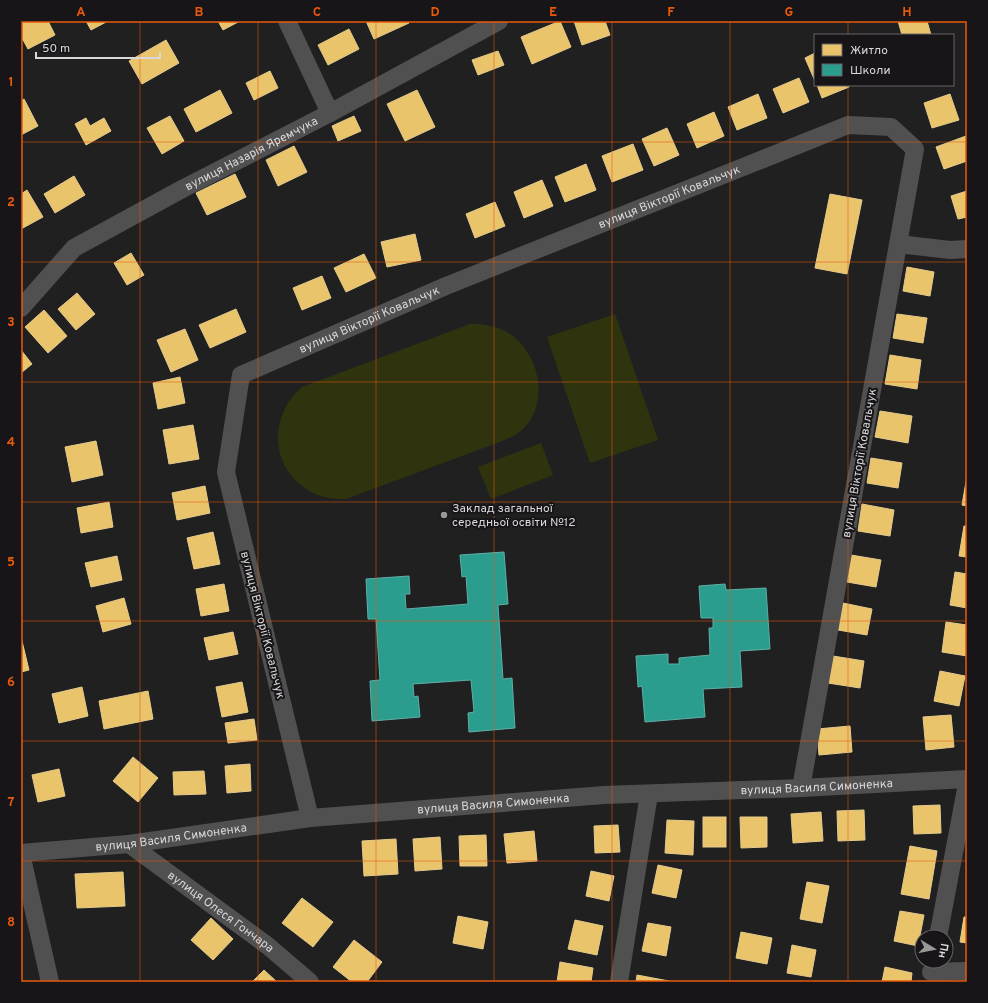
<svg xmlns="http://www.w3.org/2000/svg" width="988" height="1003" viewBox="0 0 988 1003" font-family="Overpass,sans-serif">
<rect width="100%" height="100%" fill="#212021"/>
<g fill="#2f340f">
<polygon points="615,314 658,440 590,463 547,337"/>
<path d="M 470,324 C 481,324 492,325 503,330 C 537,346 552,399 524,428 C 516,436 507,439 497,443 L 346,499 C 335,499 323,498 313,493 C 270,471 267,417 302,387 Z"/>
<polygon points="541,443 553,475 491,499 478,467"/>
</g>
<g fill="#e9c46a" stroke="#e4ca8c">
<polygon points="21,21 48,21 55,35 28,49 21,36"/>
<polygon points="86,21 108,21 91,30"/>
<polygon points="218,21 240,21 223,30"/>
<polygon points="366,21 409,21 409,23 374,39"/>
<polygon points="560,21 571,47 532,64 521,37"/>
<polygon points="574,21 605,21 610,35 582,45"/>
<polygon points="898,21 927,21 931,35 902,35"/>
<polygon points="349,29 359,49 328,65 318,45"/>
<polygon points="166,40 179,63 142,84 129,61"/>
<polygon points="498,51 504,65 478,75 472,60"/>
<polygon points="815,53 815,81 805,58"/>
<polygon points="270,71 278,88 254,100 246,83"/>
<polygon points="799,78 809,102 783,113 773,89"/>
<polygon points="817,85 849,85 849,87 822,98"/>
<polygon points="220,90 232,113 196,132 184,109"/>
<polygon points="417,90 435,127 405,141 387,104"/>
<polygon points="758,94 767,118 737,130 728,107"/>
<polygon points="950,94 959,120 932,128 924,103"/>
<polygon points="24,99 38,126 21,135 21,101"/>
<polygon points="714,112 724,136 697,148 687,124"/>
<polygon points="170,116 184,141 162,154 147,128"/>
<polygon points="354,116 361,131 338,141 332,126"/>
<polygon points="86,118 90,126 104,118 111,131 86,145 75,124"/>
<polygon points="667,128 679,155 654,166 642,139"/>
<polygon points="966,136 967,161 944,169 936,147"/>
<polygon points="633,144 643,170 612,182 602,156"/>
<polygon points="294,146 307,172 278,186 266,160"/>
<polygon points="586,164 596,190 565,202 555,177"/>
<polygon points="235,174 246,197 207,215 196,193"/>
<polygon points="74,176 85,195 55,213 44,194"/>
<polygon points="542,180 553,206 524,218 514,192"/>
<polygon points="27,190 43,217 21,229 21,194"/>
<polygon points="967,191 967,217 958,219 951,196"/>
<polygon points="830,194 862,200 847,274 815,268"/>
<polygon points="495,202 505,226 475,238 466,214"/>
<polygon points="415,234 421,260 387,267 381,242"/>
<polygon points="131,253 144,275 127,285 114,263"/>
<polygon points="364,254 376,278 346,292 334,268"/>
<polygon points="907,267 934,272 930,296 903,291"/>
<polygon points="322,276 331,298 302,310 293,288"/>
<polygon points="77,293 95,314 76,330 58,309"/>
<polygon points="236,309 246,332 210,348 199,325"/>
<polygon points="44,310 67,336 48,353 25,327"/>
<polygon points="897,314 927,318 923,343 893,338"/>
<polygon points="185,329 198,360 171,372 157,340"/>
<polygon points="21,350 32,364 21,373"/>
<polygon points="890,355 921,360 917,389 885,384"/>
<polygon points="180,377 185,403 158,409 153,383"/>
<polygon points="880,411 912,416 908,443 875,437"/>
<polygon points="193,425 199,459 169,464 163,430"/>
<polygon points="96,441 103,475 72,482 65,447"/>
<polygon points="871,458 902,463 898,488 867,483"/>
<polygon points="967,476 967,506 962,505"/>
<polygon points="205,486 210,513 177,520 172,493"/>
<polygon points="109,502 113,527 81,533 77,508"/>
<polygon points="862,504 894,510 890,536 858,531"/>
<polygon points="964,526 967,526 967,557 959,556"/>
<polygon points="213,532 220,564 194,569 187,538"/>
<polygon points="851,555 881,560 876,587 847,582"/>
<polygon points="117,556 122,580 91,587 85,563"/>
<polygon points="955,572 967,574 967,608 950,605"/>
<polygon points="224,584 229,611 201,616 196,589"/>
<polygon points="124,598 131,624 103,632 96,606"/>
<polygon points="843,603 872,609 867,635 838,630"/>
<polygon points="946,622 967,625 967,656 942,652"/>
<polygon points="233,632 238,654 209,660 204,638"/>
<polygon points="21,637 29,670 21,672"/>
<polygon points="833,656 864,661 860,688 828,683"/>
<polygon points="940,671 965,676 959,706 934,701"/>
<polygon points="242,682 248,712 222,717 216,687"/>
<polygon points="82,687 88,716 59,723 52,694"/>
<polygon points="148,691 153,719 104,729 99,701"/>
<polygon points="951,715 954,747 926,750 923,717"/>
<polygon points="254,719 257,740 228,743 225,723"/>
<polygon points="850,726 852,752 819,755 817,729"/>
<polygon points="133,757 158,778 138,802 113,781"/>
<polygon points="250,764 251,791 227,793 225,766"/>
<polygon points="59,769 65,796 38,802 32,775"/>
<polygon points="204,771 206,794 174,795 173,772"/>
<polygon points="940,805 941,833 914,834 913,806"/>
<polygon points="864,810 865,840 838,841 837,811"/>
<polygon points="821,812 823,841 793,843 791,814"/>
<rect x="703" y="817" width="23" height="30"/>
<polygon points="740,817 767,817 767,847 741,848"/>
<polygon points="667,820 694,821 693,855 665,853"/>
<polygon points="618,825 620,852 595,853 594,826"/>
<polygon points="534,831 537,861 507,863 504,834"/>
<polygon points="486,835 487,866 460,866 459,836"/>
<polygon points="440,837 442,869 415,871 413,839"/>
<polygon points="396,839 398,874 364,876 362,841"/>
<polygon points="910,846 937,851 929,899 901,894"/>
<polygon points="658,865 682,870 676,898 652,893"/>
<polygon points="591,871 614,876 609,901 586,896"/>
<polygon points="123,872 125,906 77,908 75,874"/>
<polygon points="807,882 829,886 822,923 800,919"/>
<polygon points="302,898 333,922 313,947 282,923"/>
<polygon points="900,911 924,915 918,946 894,941"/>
<polygon points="458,916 488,922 483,949 453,943"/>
<polygon points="964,917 967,917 967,943 960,942"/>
<polygon points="211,918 233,939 213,960 191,940"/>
<polygon points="575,920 603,926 597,955 568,949"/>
<polygon points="648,923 671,927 666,956 642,951"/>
<polygon points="741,932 772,938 767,964 736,958"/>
<polygon points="354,940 382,962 367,982 352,982 333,967"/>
<polygon points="792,945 816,950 811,977 787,973"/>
<polygon points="560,962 593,968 591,982 557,982"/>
<polygon points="885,967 912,973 911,982 882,982"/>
<polygon points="264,970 277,982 252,982"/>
<polygon points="637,975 669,981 669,982 636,982"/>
</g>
<g fill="#2a9d8f" stroke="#5fafa6">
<polygon points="504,552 508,604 498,605 503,679 512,678 515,728 469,732 468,713 474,712 471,680 413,684 414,697 418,696 420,717 372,721 370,681 380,680 376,619 368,619 366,579 409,576 410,594 405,594 406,609 468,604 466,576 462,577 460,555"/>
<polygon points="725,584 726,590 766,588 770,649 740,651 742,687 703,689 705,717 645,722 642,686 638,687 636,656 668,654 668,664 679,664 679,658 710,655 709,628 713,628 713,618 701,618 699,586"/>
</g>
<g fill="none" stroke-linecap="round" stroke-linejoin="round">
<g stroke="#515051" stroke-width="18">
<polyline points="287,21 330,113"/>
<polyline points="898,244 950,250 967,249"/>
<path id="s1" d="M 21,308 L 74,248 L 184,188 L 330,113 L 499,21"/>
<path id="s2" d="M 310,818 L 226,472 L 241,375 L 446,286 L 848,125 L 891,127 L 915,149 L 801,788"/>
<path id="s3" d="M 129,844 L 268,946 L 310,982"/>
<path id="s4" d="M 21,853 L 129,844 L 310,818 L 604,795 L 801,788 L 967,779"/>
<polyline points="21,854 50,982"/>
<polyline points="938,937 967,784"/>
<polyline points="931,972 967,971"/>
<polyline points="619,982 649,794"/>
</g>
</g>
<path fill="none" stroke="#e8590c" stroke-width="1" stroke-opacity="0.55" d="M 140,21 L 140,982M 258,21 L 258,982M 376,21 L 376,982M 494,21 L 494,982M 612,21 L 612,982M 730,21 L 730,982M 848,21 L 848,35M 848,85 L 848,982M 21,142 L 967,142M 21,262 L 967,262M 21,382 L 967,382M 21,502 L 967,502M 21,621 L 967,621M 21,741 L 967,741M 21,861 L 967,861"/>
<circle fill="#999899" stroke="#181519" stroke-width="1.5" cx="444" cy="515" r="4"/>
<g text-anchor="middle" stroke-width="4" stroke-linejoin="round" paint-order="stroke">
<g font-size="12" fill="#dad8da" stroke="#181519">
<text dy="4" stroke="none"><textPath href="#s1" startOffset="281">вулиця Назарія Яремчука</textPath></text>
<text dy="4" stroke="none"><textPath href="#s2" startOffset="918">вулиця Вікторії Ковальчук</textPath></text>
<text dy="4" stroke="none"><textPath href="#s2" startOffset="594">вулиця Вікторії Ковальчук</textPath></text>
<text transform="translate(859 463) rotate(-80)" y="4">вулиця Вікторії Ковальчук</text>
<text transform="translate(263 625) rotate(76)" y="4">вулиця Вікторії Ковальчук</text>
<text dy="4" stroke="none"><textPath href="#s4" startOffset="799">вулиця Василя Симоненка</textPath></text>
<text dy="4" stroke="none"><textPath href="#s4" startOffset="475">вулиця Василя Симоненка</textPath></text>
<text dy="4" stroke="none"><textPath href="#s4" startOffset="151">вулиця Василя Симоненка</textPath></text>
<text dy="4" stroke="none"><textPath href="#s3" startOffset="114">вулиця Олеся Гончара</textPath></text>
</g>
<g font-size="12" fill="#dad8da" stroke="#181519" text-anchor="start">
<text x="452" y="512">Заклад загальної<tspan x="452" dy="14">середньої освіти №12</tspan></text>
</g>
</g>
<rect width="988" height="1003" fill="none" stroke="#181519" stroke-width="44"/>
<rect x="814" y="34" width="140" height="52" fill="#181519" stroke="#666366"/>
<rect x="822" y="44" width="20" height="12" fill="#e9c46a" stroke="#666366"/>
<text x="850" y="54" font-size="12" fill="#dad8da">Житло</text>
<rect x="822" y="64" width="20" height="12" fill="#2a9d8f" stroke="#666366"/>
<text x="850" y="74" font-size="12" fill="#dad8da">Школи</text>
<g transform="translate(934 949) rotate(100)"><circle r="19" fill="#181519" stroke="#666366"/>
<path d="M0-3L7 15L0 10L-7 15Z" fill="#999899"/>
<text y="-6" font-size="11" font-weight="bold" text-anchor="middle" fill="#dad8da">Пн</text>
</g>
<path d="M36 52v6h124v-6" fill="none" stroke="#dad8da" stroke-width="2"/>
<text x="42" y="52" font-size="12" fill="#dad8da" stroke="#181519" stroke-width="3" paint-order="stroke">50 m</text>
<rect x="22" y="22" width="944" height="959" fill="none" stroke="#e8590c" stroke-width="1.5"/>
<g font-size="13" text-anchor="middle" font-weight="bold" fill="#e8590c">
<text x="81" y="16">A</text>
<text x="199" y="16">B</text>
<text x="317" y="16">C</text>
<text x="435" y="16">D</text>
<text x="553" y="16">E</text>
<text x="671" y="16">F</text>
<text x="789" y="16">G</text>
<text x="907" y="16">H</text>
<text x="11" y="86">1</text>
<text x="11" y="206">2</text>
<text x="11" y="326">3</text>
<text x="11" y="446">4</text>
<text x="11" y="566">5</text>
<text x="11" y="686">6</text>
<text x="11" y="806">7</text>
<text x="11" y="926">8</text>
</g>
</svg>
